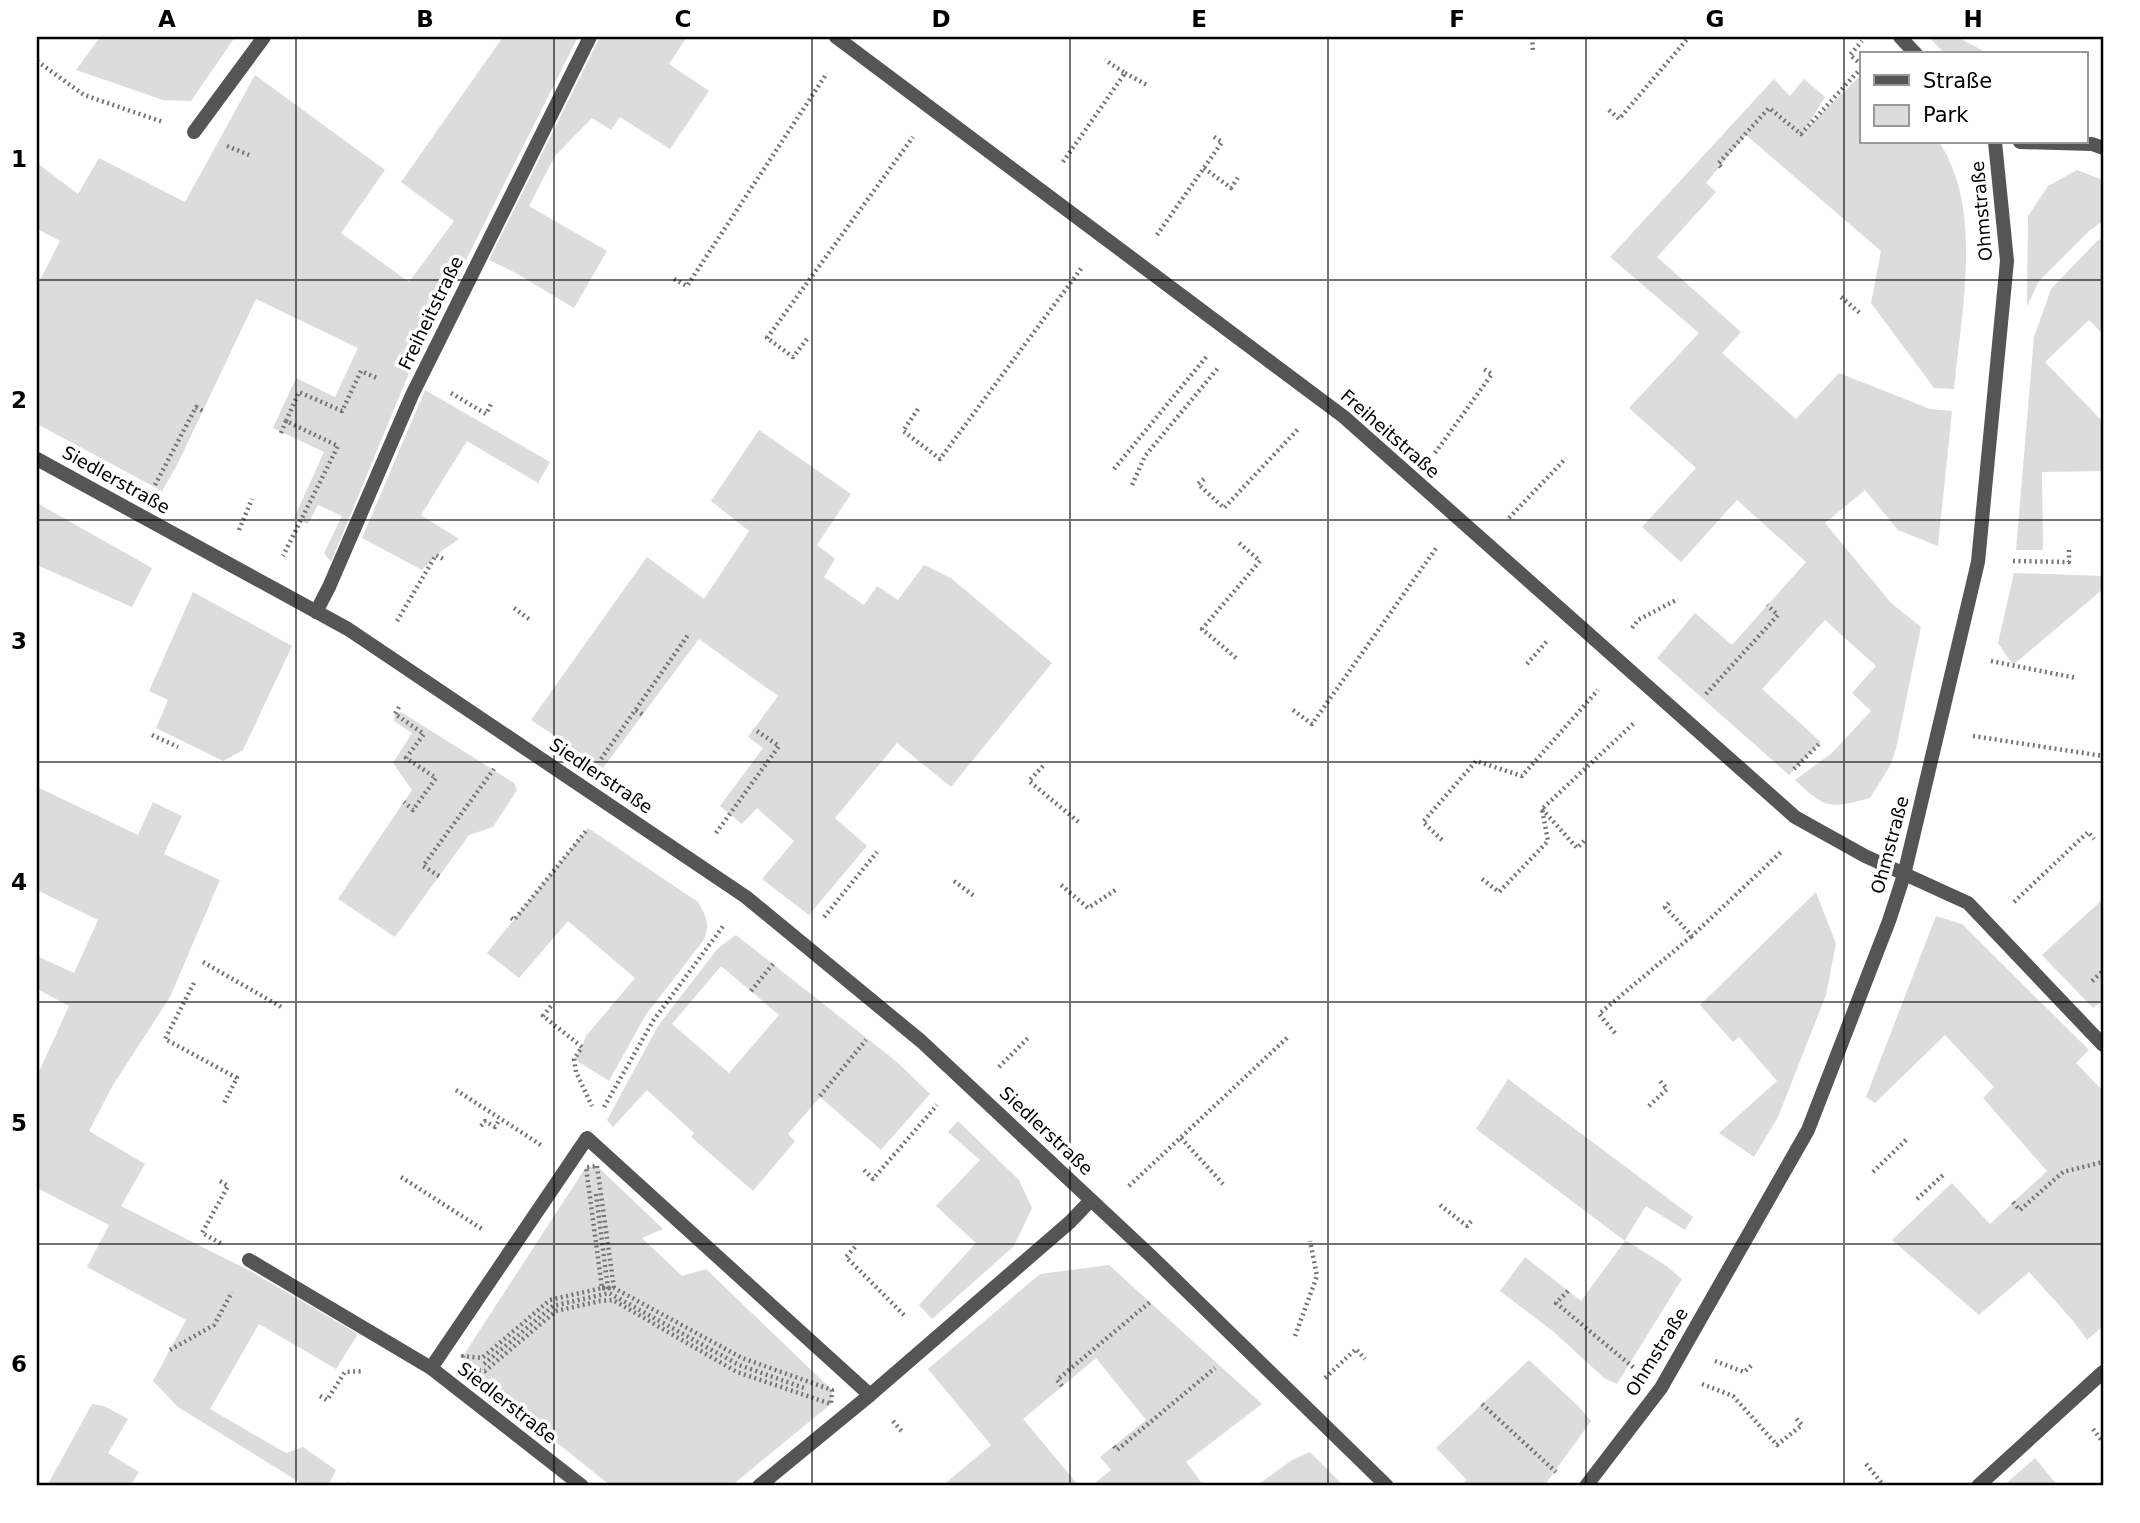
<svg xmlns="http://www.w3.org/2000/svg" width="2140" height="1523" viewBox="0 0 2140 1523" font-family="'DejaVu Sans',sans-serif">
<rect width="100%" height="100%" fill="#fff"/>
<g fill="#dcdcdc" fill-rule="evenodd">
<polygon points="100,37 235,37 191,101 163,100 76,70"/>
<polygon points="503,37 578,37 409,373 331,562 324,553 342,516 318,505 308,524 294,518 324,452 273,428 296,378 335,397 358,348 256,299 177,465 162,491 37,424 37,286 60,241 37,229 37,163 78,194 99,158 185,202 255,75 385,170 341,233 409,282 454,221 401,182"/>
<polygon points="600,37 687,37 669,64 709,91 670,149 620,117 611,130 592,118 555,156 529,206 607,251 574,308 516,273 489,260"/>
<polygon points="1929,37 1957,37 1989,54 1945,54"/>
<path d="M 1862,74 L 1862,142 L 1939,142 C 1984,209 1961,313 1954,389 L 1934,388 L 1871,303 L 1881,251 L 1746,135 L 1706,183 L 1716,192 L 1657,257 L 1741,332 L 1722,353 L 1796,419 L 1839,373 L 1930,409 L 1952,411 L 1938,546 L 1898,530 L 1865,490 L 1825,523 L 1891,603 L 1921,627 L 1896,749 L 1890,766 L 1870,798 C 1829,809 1826,809 1795,780 L 1832,753 L 1871,711 L 1852,693 L 1876,666 L 1825,620 L 1762,689 L 1821,742 L 1789,775 L 1657,658 L 1695,613 L 1732,645 L 1806,562 L 1737,500 L 1681,562 L 1642,527 L 1696,468 L 1629,408 L 1699,333 L 1610,257 L 1774,79 L 1790,96 L 1804,79 L 1825,97 L 1804,131 Z"/>
<polygon points="2077,170 2103,180 2103,221 2089,231 2039,281 2027,306 2028,216 2048,186"/>
<polygon points="2103,238 2103,334 2089,320 2045,362 2103,422 2103,471 2042,472 2043,550 2016,550 2034,337 2051,289 2097,241"/>
<polygon points="425,390 550,462 538,483 467,441 421,515 459,539 436,555 422,570 362,538"/>
<polygon points="759,430 851,494 817,545 835,559 824,577 864,605 877,586 898,600 924,565 951,578 1052,663 951,787 897,743 835,818 867,846 809,915 762,879 794,841 757,808 742,824 720,806 763,748 748,737 778,696 699,639 603,768 531,720 647,557 704,599 749,531 711,501"/>
<polygon points="37,503 152,568 132,607 37,565"/>
<polygon points="2014,573 2103,576 2103,589 2013,665 1998,643"/>
<polygon points="193,592 292,646 243,750 223,761 156,728 168,700 149,691"/>
<polygon points="401,712 514,783 517,790 493,827 469,835 395,937 338,899 412,790 393,763 412,733 394,721 395,714"/>
<polygon points="37,787 138,835 153,802 182,816 164,854 220,880 170,997 113,1085 89,1131 145,1164 121,1206 252,1272 358,1334 336,1369 259,1324 210,1409 286,1453 303,1447 336,1470 328,1486 297,1486 299,1482 178,1407 153,1381 186,1320 87,1267 109,1225 37,1188 37,1076 69,1006 37,989 37,956 74,973 98,920 37,890"/>
<path d="M 588,828 L 698,902 C 706,916 711,925 703,941 L 645,1016 L 609,1081 L 574,1059 L 582,1047 L 586,1036 L 635,978 L 568,921 L 519,978 L 487,953 Z"/>
<polygon points="1816,892 1836,944 1826,995 1778,1117 1754,1157 1719,1133 1777,1081 1739,1037 1733,1042 1700,1005"/>
<polygon points="2103,899 2103,1000 2093,1008 2042,955"/>
<polygon points="1936,916 1962,924 2089,1050 2076,1063 2103,1091 2103,1326 2087,1340 2074,1322 2029,1272 1979,1315 1892,1240 1952,1183 1990,1224 2047,1171 1983,1098 1994,1087 1945,1035 1875,1103 1866,1097"/>
<path d="M 736,935 L 897,1062 L 930,1094 L 881,1150 L 820,1097 L 788,1134 L 795,1141 L 753,1191 L 691,1137 L 694,1133 L 647,1090 L 613,1127 L 607,1120 L 658,1026 L 718,948 ZM 721,966 L 779,1015 L 729,1073 L 672,1024 Z"/>
<polygon points="1508,1079 1693,1217 1685,1230 1646,1206 1625,1240 1665,1265 1682,1279 1617,1384 1604,1378 1554,1332 1500,1291 1525,1257 1581,1301 1625,1241 1476,1129"/>
<polygon points="958,1121 1019,1180 1032,1208 1014,1246 932,1319 919,1305 976,1243 936,1206 980,1160 948,1132"/>
<polygon points="597,1166 663,1229 642,1238 682,1276 706,1269 832,1390 831,1404 731,1486 611,1486 465,1369 463,1356 586,1167"/>
<polygon points="1109,1265 1262,1404 1186,1462 1204,1486 1091,1486 1111,1470 1100,1457 1146,1420 1096,1358 1023,1419 1079,1486 942,1486 991,1445 928,1369 1040,1274"/>
<polygon points="1529,1360 1578,1406 1591,1421 1544,1486 1460,1486 1467,1480 1436,1448"/>
<polygon points="92,1404 104,1406 128,1419 108,1453 139,1472 130,1486 47,1486"/>
<polygon points="1310,1452 1344,1486 1256,1486 1292,1460"/>
<polygon points="2035,1458 2058,1486 2003,1486"/>
</g>
<g fill="none" stroke-linecap="round" stroke-linejoin="round">
<g stroke="#777" stroke-width="4.5" stroke-dasharray="2 3.5" stroke-linecap="butt">
<polyline points="1532,37 1533,53"/>
<polyline points="37,61 84,95 163,122"/>
<polyline points="1862,65 1850,55 1862,41"/>
<polyline points="1125,73 1147,85"/>
<polyline points="1609,110 1619,119 1689,37"/>
<polyline points="227,146 249,155"/>
<polyline points="1063,162 1125,73 1105,60"/>
<polyline points="1721,167 1718,164 1769,108 1801,134 1862,67"/>
<polyline points="1204,168 1231,188 1239,176"/>
<polyline points="1157,235 1222,142 1211,135"/>
<polyline points="674,279 687,286 827,73"/>
<polyline points="1841,297 1861,314"/>
<polyline points="807,339 793,357 767,338 913,137"/>
<polyline points="451,393 486,414 491,404"/>
<polyline points="918,409 903,431 940,459 1083,266"/>
<polyline points="286,421 299,392 342,411 361,371 379,379"/>
<polyline points="281,433 286,421 338,446 283,556"/>
<polyline points="1435,453 1492,374 1482,368"/>
<polyline points="1114,469 1207,356"/>
<polyline points="1204,479 1198,484 1224,508 1299,428"/>
<polyline points="155,485 196,407 203,411"/>
<polyline points="1132,485 1145,456 1218,368"/>
<polyline points="1509,518 1566,458"/>
<polyline points="239,530 252,499"/>
<polyline points="2013,561 2069,562 2069,550"/>
<polyline points="514,608 529,619"/>
<polyline points="397,621 436,555 445,560"/>
<polyline points="1632,628 1638,620 1678,599"/>
<polyline points="1236,658 1202,629 1260,561 1238,542"/>
<polyline points="1991,661 2076,678"/>
<polyline points="1527,664 1547,641"/>
<polyline points="1706,694 1778,615 1767,605"/>
<polyline points="399,707 395,714 424,734 406,758 436,778 413,810 404,802"/>
<polyline points="636,710 643,715"/>
<polyline points="1293,710 1312,724 1437,547"/>
<polyline points="152,735 178,747"/>
<polyline points="1973,736 2103,756"/>
<polyline points="601,759 688,635"/>
<polyline points="1043,766 1029,781 1081,824"/>
<polyline points="1794,769 1821,742"/>
<polyline points="1542,809 1577,848 1584,841"/>
<polyline points="716,833 779,746 754,729"/>
<polyline points="1442,840 1423,822 1476,761 1522,776 1598,690"/>
<polyline points="439,876 423,866 494,769"/>
<polyline points="1482,879 1499,892 1548,841 1542,809 1634,723"/>
<polyline points="954,881 974,896"/>
<polyline points="1061,885 1088,908 1117,889"/>
<polyline points="2014,902 2088,832 2094,839"/>
<polyline points="1669,903 1665,907 1692,936 1782,851"/>
<polyline points="824,917 877,852"/>
<polyline points="511,918 514,920 586,831"/>
<polyline points="203,962 283,1008"/>
<polyline points="2092,981 2103,971"/>
<polyline points="194,983 165,1039 237,1078 223,1105"/>
<polyline points="751,991 773,964"/>
<polyline points="551,1006 543,1016 582,1047 574,1059 576,1072 592,1106"/>
<polyline points="1615,1033 1599,1014 1692,936"/>
<polyline points="999,1067 1030,1036"/>
<polyline points="456,1090 541,1145"/>
<polyline points="820,1096 866,1040"/>
<polyline points="1649,1106 1667,1089 1660,1081"/>
<polyline points="604,1107 653,1021 724,925"/>
<polyline points="481,1126 485,1121 495,1127 500,1119"/>
<polyline points="1181,1138 1223,1184"/>
<polygon points="597,1166 614,1288 602,1288 586,1167"/>
<polyline points="864,1170 873,1179 937,1105"/>
<polyline points="1873,1172 1908,1138"/>
<polyline points="401,1177 482,1229"/>
<polyline points="220,1181 228,1186 202,1233 222,1244"/>
<polyline points="1129,1186 1289,1036"/>
<polyline points="596,1194 608,1289"/>
<polyline points="1917,1199 1944,1174"/>
<polyline points="2013,1202 2020,1210 2063,1172 2103,1162"/>
<polyline points="1440,1205 1467,1226 1473,1219"/>
<polyline points="855,1247 846,1257 906,1317"/>
<polygon points="602,1288 614,1288 742,1358 832,1390 831,1404 737,1372 613,1300 600,1301 556,1311 485,1371 465,1369 463,1356 482,1358 550,1300"/>
<polyline points="1568,1291 1556,1303 1634,1368"/>
<polyline points="1295,1336 1317,1276 1310,1241"/>
<polyline points="170,1350 214,1325 232,1292"/>
<polyline points="1715,1361 1744,1372 1752,1365"/>
<polyline points="484,1364 553,1306 609,1293 739,1365 807,1389"/>
<polyline points="1325,1378 1356,1349 1365,1359"/>
<polyline points="1702,1384 1733,1396 1777,1445 1802,1425 1795,1417"/>
<polyline points="1062,1386 1057,1380 1150,1302"/>
<polyline points="320,1396 327,1400 345,1372 364,1371"/>
<polyline points="1482,1404 1556,1472"/>
<polyline points="893,1421 903,1433"/>
<polyline points="2093,1429 2103,1442"/>
<polyline points="1114,1446 1117,1450 1215,1368"/>
<polyline points="1866,1464 1884,1486"/>
<polyline points="346,1484 349,1486"/>
</g>
<g stroke="#555" stroke-width="14">
<polyline points="194,132 264,37"/>
<polyline points="249,1260 431,1368"/>
</g>
<g stroke="#555" stroke-width="14">
<polyline points="836,37 1344,417 1795,817 1865,856 1968,903 2103,1045"/>
<polyline points="1900,37 1916,54"/>
<polyline points="2020,142 2092,144 2103,148"/>
<polyline points="37,459 348,629 746,897 921,1041 1151,1256 1387,1486"/>
<polyline points="316,612 329,587 412,395 590,37"/>
<polyline points="582,1486 431,1368 587,1138 870,1395"/>
<polyline points="759,1486 870,1395 1070,1222 1091,1200"/>
<polyline points="1586,1486 1661,1388 1808,1130 1889,921 1904,875 1978,562 2007,261 1995,142"/>
<polyline points="1978,1486 2103,1372"/>
</g>
</g>
<path fill="none" stroke="#000" stroke-width="2" stroke-opacity="0.55" d="M 296,37 L 296,1486M 554,37 L 554,1486M 812,37 L 812,1486M 1070,37 L 1070,1486M 1328,37 L 1328,1486M 1586,37 L 1586,1486M 1844,37 L 1844,1486M 37,280 L 2103,280M 37,520 L 2103,520M 37,762 L 2103,762M 37,1002 L 2103,1002M 37,1244 L 2103,1244"/>
<g text-anchor="middle" stroke-width="7" stroke-linejoin="round" paint-order="stroke">
<g font-size="18" fill="#000" stroke="#fff">
<text transform="translate(1982 211) rotate(-95)" y="6">Ohmstraße</text>
<text transform="translate(431 313) rotate(-64)" y="6">Freiheitstraße</text>
<text transform="translate(1390 434) rotate(41)" y="6">Freiheitstraße</text>
<text transform="translate(116 480) rotate(29)" y="6">Siedlerstraße</text>
<text transform="translate(601 776) rotate(34)" y="6">Siedlerstraße</text>
<text transform="translate(1890 845) rotate(-75)" y="6">Ohmstraße</text>
<text transform="translate(1046 1131) rotate(43)" y="6">Siedlerstraße</text>
<text transform="translate(1657 1352) rotate(-58)" y="6">Ohmstraße</text>
<text transform="translate(507 1403) rotate(38)" y="6">Siedlerstraße</text>
</g>
</g>
<rect width="2140" height="1523" fill="none" stroke="#ffffff" stroke-width="77"/>
<rect x="1860" y="52" width="228" height="91" fill="#ffffff" stroke="#999999" stroke-width="2"/>
<rect x="1874" y="75" width="35" height="10" fill="#555555" stroke="#999999" stroke-width="2"/>
<text x="1923" y="88" font-size="21" fill="#000000">Straße</text>
<rect x="1874" y="105" width="35" height="21" fill="#dcdcdc" stroke="#999999" stroke-width="2"/>
<text x="1923" y="122" font-size="21" fill="#000000">Park</text>
<rect x="38" y="38" width="2064" height="1446" fill="none" stroke="#000" stroke-width="2.5"/>
<g font-size="23" text-anchor="middle" font-weight="bold" fill="#000">
<text x="167" y="27">A</text>
<text x="425" y="27">B</text>
<text x="683" y="27">C</text>
<text x="941" y="27">D</text>
<text x="1199" y="27">E</text>
<text x="1457" y="27">F</text>
<text x="1715" y="27">G</text>
<text x="1973" y="27">H</text>
<text x="19" y="167">1</text>
<text x="19" y="408">2</text>
<text x="19" y="649">3</text>
<text x="19" y="890">4</text>
<text x="19" y="1131">5</text>
<text x="19" y="1372">6</text>
</g>
</svg>
